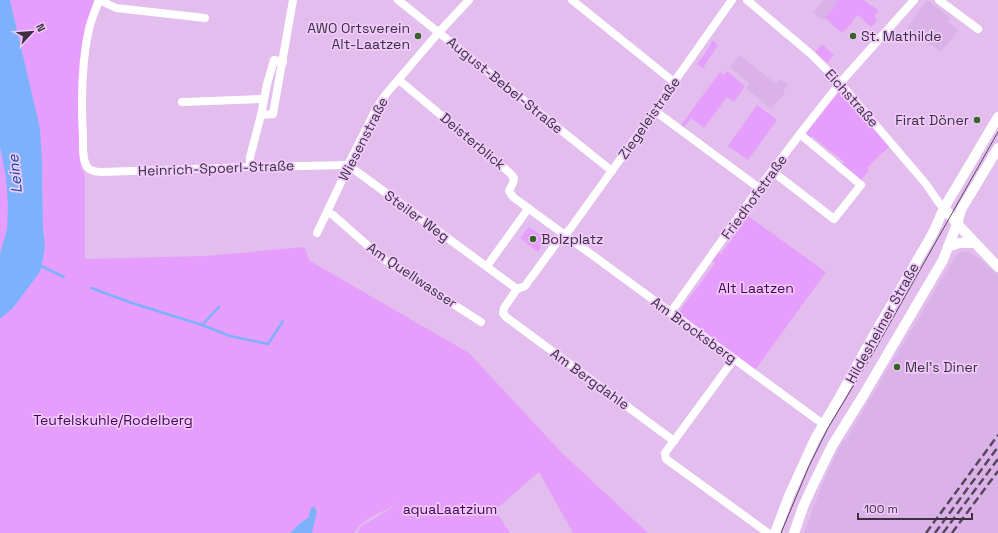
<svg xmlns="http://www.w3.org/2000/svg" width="998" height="533" viewBox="0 0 998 533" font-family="'Space Grotesk',sans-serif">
<rect width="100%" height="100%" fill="#e2bded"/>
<g fill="#dbb2e8">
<polygon points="824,0 863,0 879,11 874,16 877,20 871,27 858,15 852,21 853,22 842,33 830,22 825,18 822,20 813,13"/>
<polygon points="927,0 951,18 948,22 958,30 941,52 907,28"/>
<polygon points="739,55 776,84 780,79 788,85 783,91 785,93 771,109 746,88 749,83 730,67"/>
<polygon points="969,251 981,260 998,276 998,533 804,533 821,487 843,440 845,441 955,257 960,252"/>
</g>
<g fill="#e69efd">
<path d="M 10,0 L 94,0 L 86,27 L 79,82 L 78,116 L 81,168 L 85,175 L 85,259 L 206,256 L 304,247 L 310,261 L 469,353 L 561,452 L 648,533 L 573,533 L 539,472 L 495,510 L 510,533 L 358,533 L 360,527 L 400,503 C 385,511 362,518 354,533 L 312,533 L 317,512 L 311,508 L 308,518 L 300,523 L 290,533 L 0,533 L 0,319 L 13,308 L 40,272 L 45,246 L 43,228 L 42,161 L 40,128 Z"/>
<polygon points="837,0 863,0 879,11 874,16 877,20 871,27 858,15 852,21 853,22 842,33 830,22 825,18 836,4 835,3"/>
<polygon points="712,40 718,45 703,68 697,64 710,46"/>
<polygon points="822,44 834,55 827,63 815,52"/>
<polygon points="727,71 745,86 734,102 727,97 704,128 691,118 684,127 681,125 720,72 724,75"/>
<polygon points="839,85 890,146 884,152 883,152 867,168 869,170 859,183 840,167 844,162 812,136 809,140 802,135"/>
<polygon points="757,105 777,120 748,160 728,146"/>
<path d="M 0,147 C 6,174 12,203 7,230 C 5,238 2,246 0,254 Z"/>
<polygon points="748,216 826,272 753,373 676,316 715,263 709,258 715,250 721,254"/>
<polygon points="529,227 546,239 538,252 520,238"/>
</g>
<g fill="#7eb1fc">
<polygon points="0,0 10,0 40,128 42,161 43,228 45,246 43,259 40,272 13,308 0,319 0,254 7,229 8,206 6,178 0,147"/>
<polygon points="314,506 317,512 312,533 290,533 300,523 308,518 311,508"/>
</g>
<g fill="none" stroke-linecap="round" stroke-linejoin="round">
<g stroke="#7eb1fc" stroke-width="2.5">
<polyline points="41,266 64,277"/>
<polyline points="91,288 132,303 202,325 230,336 268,344 283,321"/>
<polyline points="202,325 219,307"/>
</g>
<g stroke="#fff" stroke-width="8">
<path d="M 99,0 C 96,9 91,19 89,29 C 81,64 81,100 83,136 C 83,146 82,159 87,167 C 91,171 96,172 101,172 L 250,167 L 348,165 L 517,289"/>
<polyline points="99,0 116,8 205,18"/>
<polyline points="398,0 612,171"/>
<polyline points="572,0 674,82"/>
<polyline points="747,0 812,55 840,83 926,184 939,203 944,208"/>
<polyline points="939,0 978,29"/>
<polyline points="399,80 510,173 514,178 513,183 509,191 513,197 823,424"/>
<polyline points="182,102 264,99"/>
<polyline points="655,111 759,188"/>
<polyline points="261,115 273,114 293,0"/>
<polyline points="250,167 250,157 261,115 267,84 274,60 283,62"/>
<polyline points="772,171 834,219 861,185 800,134"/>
<polyline points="327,212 333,215 383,259 481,322"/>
<polyline points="317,233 344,176 348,165 376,109 386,94 439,32 469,0"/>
<polyline points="487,266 528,209"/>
<polyline points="671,312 759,188 800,134 840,83 914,0"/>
<polyline points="734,359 665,453 666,459 768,533"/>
<polyline points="674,441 506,317 503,313 504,308 517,289 525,286 558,241 570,229 655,111 674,82 732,0"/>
</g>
<g stroke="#fff" stroke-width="10">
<polyline points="944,208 962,229 998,267"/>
<polyline points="948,247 959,243 975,243"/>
<polyline points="775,533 789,496 815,439 842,393 866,349 933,233 944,208 998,117"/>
<polyline points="794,533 803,507 812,487 832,446 863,396 943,260 957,224 961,210 998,148"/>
</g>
<polyline stroke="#58465e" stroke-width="1" points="781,533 809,466 828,428 873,353 998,132"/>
<g stroke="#58465e" stroke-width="2.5" stroke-dasharray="8 4" stroke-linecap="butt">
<polyline points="926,533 998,435"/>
<polyline points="935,533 998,447"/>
<polyline points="943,533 998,459"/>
<polyline points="952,533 998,471"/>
</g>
</g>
<g fill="#366424" stroke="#efcafb" stroke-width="1.5">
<circle cx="418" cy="36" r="4"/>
<circle cx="853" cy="36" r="4"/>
<circle cx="977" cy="120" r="4"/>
<circle cx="533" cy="239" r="4"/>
<circle cx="897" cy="367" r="4"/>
</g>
<g text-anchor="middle" stroke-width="3.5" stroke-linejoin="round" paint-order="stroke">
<g font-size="14" fill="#3e3043" stroke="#efcafb" text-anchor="start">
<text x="410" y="33" text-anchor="end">AWO Ortsverein<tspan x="410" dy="16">Alt-Laatzen</tspan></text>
<text x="861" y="41">St. Mathilde</text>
<text x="969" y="125" text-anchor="end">Firat Döner</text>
<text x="541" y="244">Bolzplatz</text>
<text x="905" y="372">Mel's Diner</text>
</g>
<g font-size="14" fill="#3e3043" stroke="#efcafb">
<text transform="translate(505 85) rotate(39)" y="5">August-Bebel-Straße</text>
<text transform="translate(852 98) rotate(48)" y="5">Eichstraße</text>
<text transform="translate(649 118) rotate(-55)" y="5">Ziegeleistraße</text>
<text transform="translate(363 139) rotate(-63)" y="5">Wiesenstraße</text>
<text transform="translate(473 141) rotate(40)" y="5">Deisterblick</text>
<text transform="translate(216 168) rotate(-2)" y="5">Heinrich-Spoerl-Straße</text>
<text transform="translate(754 197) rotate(-54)" y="5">Friedhofstraße</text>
<text transform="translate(417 216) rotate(36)" y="5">Steiler Weg</text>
<text transform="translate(412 275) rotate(34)" y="5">Am Quellwasser</text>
<text transform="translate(882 323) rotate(-61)" y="5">Hildesheimer Straße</text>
<text transform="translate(694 330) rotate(36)" y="5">Am Brocksberg</text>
<text transform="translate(590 379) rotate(36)" y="5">Am Bergdahle</text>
</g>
<g font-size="14" fill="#4a015b" stroke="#efcafb">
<text x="756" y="293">Alt Laatzen</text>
<text x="113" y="425">Teufelskuhle/Rodelberg</text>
<text x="450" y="514">aquaLaatzium</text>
</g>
<g font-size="15" font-style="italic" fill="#0a499a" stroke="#efcafb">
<text transform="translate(15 174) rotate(-96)" y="5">Leine</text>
</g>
</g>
<g transform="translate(32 32) rotate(64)" stroke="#efcafb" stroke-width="3" paint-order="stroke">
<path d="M0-3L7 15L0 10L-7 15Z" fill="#3e3043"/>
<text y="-6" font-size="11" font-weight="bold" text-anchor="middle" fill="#3e3043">N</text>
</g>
<path d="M858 513v6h114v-6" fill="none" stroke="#3e3043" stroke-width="2"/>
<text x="864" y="513" font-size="12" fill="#3e3043" stroke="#efcafb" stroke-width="3" paint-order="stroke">100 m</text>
</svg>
